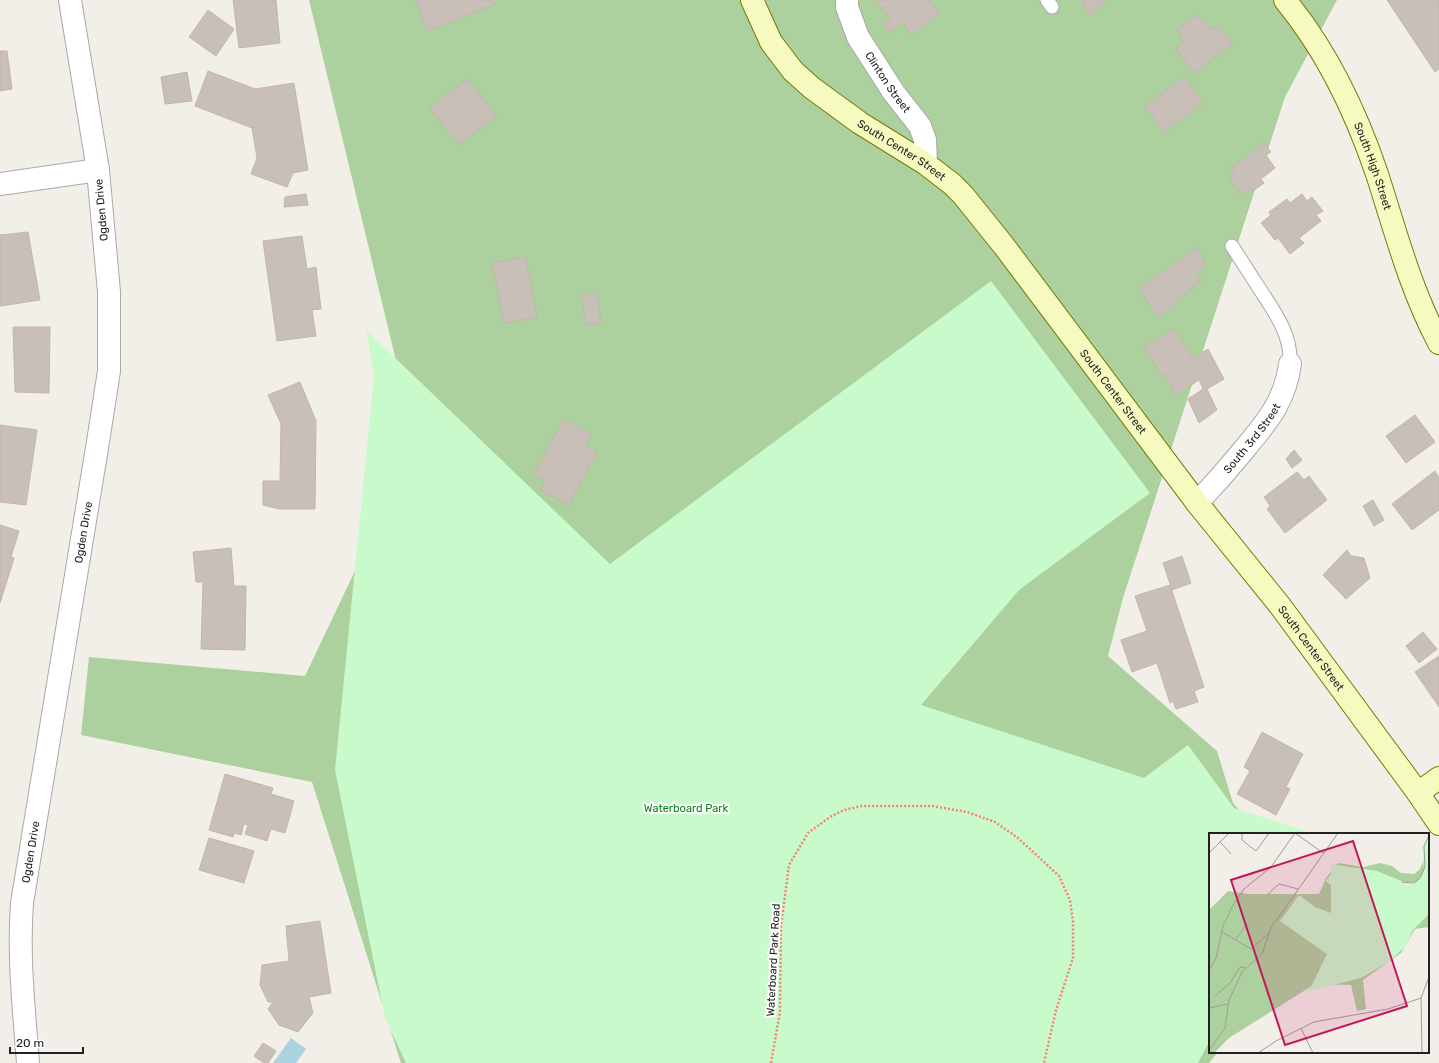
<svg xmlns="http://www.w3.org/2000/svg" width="1439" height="1063" viewBox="0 0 1439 1063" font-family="Rubik,sans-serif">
<rect width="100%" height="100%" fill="#f2efe9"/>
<polygon fill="#add19e" points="309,0 1337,0 1285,97 1123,598 1108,656 1217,751 1233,803 1260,834 1210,834 1210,1052 1218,1052 1209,1063 401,1063 312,782 81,735 89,657 305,676 373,533 405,398"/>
<polygon fill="#c8facc" points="991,281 1150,493 1019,590 921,705 1144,778 1188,745 1234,808 1315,834 1210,834 1210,1040 1198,1063 406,1063 385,1018 335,770 374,376 366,330 610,564"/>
<polygon fill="#aad3df" points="291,1038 306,1049 296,1063 273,1063"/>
<g fill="#c7bfb8" stroke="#c4b6ab">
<polygon points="233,0 276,0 280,43 239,48"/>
<polygon points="416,0 493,0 495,5 427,31"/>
<polygon points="876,0 929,0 940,13 910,35 903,22 888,33 883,24 890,19"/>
<polygon points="1081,0 1108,0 1090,15"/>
<polygon points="1387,0 1439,0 1439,69 1435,72"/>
<polygon points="208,10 234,29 216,56 189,37"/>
<polygon points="1197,15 1210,29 1217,27 1233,43 1194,73 1176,49 1183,41 1177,29"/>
<polygon points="0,51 7,51 12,89 0,91"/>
<polygon points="208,71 255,89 294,83 308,170 293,173 287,187 251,174 257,158 252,128 195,106"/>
<polygon points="187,72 192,101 165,104 161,77"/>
<polygon points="1184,77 1203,103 1164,132 1145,106"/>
<polygon points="467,79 496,116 459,145 429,108"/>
<polygon points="1264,143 1271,152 1266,155 1275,168 1261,179 1264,183 1253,191 1250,187 1241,195 1229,180 1235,175 1230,169"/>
<polygon points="306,194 308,205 284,207 285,197"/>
<polygon points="1302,194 1307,201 1312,197 1323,211 1316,215 1321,221 1299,238 1304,243 1290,254 1278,238 1275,240 1261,223 1271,215 1269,212 1287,199 1290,203"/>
<polygon points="28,232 40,300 0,306 0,235"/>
<polygon points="302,236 307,269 316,267 321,309 312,310 316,336 277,341 263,241"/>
<polygon points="1197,247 1206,264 1197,272 1202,279 1159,318 1139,289"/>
<polygon points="526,257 537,317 504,323 492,263"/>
<polygon points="597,293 601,323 586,325 581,295"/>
<polygon points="13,327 50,327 49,393 15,392"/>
<polygon points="1174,329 1192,358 1208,349 1224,379 1207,389 1217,410 1199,423 1188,399 1203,389 1199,380 1176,395 1165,375 1163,377 1144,347"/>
<polygon points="300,382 316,421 315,509 279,509 263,505 263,481 280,481 281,424 268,395"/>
<polygon points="1415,415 1435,442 1406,463 1386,436"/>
<polygon points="563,419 591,434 585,446 597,452 569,505 540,490 545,481 534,475"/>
<polygon points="0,425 37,430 26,505 0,502"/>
<polygon points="1294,450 1302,460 1292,468 1286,459"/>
<polygon points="1435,471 1439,478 1439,510 1412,530 1392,504"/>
<polygon points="1297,472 1304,480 1309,476 1327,500 1285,533 1267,509 1270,506 1264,497"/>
<polygon points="1373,500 1384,520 1374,526 1363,506"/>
<polygon points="0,525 19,531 11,557 14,558 0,603"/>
<polygon points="231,548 234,586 246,586 245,650 201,649 203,582 196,582 193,552"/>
<polygon points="1347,550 1351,556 1364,558 1370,578 1346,599 1323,575"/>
<polygon points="1182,556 1191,583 1172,590 1163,563"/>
<polygon points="1170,585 1204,687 1194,691 1198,702 1176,709 1173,701 1170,703 1157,663 1132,672 1121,640 1147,631 1135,596"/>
<polygon points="1423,632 1437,649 1419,663 1406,646"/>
<polygon points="1439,656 1439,707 1415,672"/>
<polygon points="1262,732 1303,754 1286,787 1290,789 1276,815 1237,794 1250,771 1244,767"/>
<polygon points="225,774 273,788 271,794 294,801 285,833 271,829 267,841 245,834 248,825 244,824 241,835 234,833 233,837 209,830"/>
<polygon points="209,838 254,851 244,883 199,870"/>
<polygon points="320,921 331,993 309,997 313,1013 298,1032 279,1025 268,1009 273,1002 268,1002 260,985 262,965 289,961 286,926"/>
<polygon points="263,1043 276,1051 268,1063 264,1063 254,1056"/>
</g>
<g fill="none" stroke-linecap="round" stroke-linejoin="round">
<g stroke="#a9a9a9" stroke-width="15">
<g id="lane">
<polyline points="1047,0 1052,7"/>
<path d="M 1232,246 C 1241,260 1250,274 1259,288 C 1274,311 1292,335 1290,364"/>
</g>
</g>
<g stroke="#a9a9a9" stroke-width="24">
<g id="street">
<path id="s1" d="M 847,0 L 847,7 L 858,37 L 894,93 L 920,126 L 925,140 L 926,164"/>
<polyline points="0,184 98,170"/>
<path id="s2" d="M 1197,503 C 1213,486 1228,469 1242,452 C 1266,423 1285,402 1290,364"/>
<path id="s3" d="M 28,1063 C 24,1010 18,956 22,903 L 97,448 L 109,371 L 109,292 L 98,170 L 70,0"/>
</g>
</g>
<g stroke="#707d05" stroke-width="24">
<g id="secondary">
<path id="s4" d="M 752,0 L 771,42 L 793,71 L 812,88 L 860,123 L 926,164 L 952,184 L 963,195 L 1004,246 L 1197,503 L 1281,607 L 1418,793 L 1439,824"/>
<path id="s5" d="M 1285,0 C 1327,51 1356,112 1377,174 C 1396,233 1410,288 1439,343"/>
<polyline points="1418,793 1439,778"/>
</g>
</g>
<polyline stroke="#fa8072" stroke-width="2.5" stroke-dasharray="2 2" stroke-linecap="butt" points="771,1063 780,1012 781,926 789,865 808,833 830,817 844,810 862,806 932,806 967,812 995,822 1018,838 1059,876 1070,900 1073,921 1073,958 1056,1010 1044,1063"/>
<use href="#lane" stroke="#fff" stroke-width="13"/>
<use href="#street" stroke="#fff" stroke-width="22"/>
<use href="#secondary" stroke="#f7fabf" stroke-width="22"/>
</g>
<g text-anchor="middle" stroke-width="4" stroke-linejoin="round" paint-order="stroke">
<g font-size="11" fill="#222" stroke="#fff">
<text dy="4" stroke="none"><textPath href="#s1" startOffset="93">Clinton Street</textPath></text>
<text dy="4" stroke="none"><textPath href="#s4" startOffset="217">South Center Street</textPath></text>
<text dy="4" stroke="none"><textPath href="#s5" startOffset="189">South High Street</textPath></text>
<text transform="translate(101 210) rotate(-95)" y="4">Ogden Drive</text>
<text dy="4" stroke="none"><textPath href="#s4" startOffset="541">South Center Street</textPath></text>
<text dy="4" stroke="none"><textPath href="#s2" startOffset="85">South 3rd Street</textPath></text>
<text dy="4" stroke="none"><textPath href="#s3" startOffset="536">Ogden Drive</textPath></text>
<text dy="4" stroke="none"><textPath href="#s4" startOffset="865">South Center Street</textPath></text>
<text dy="4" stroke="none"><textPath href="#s3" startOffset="212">Ogden Drive</textPath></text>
<text transform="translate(773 960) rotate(-87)" y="4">Waterboard Park Road</text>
</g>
<g font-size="11" fill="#0c8416" stroke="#fff">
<text x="686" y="812">Waterboard Park</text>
</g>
</g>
<g transform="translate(1209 833)">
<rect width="220" height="220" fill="#f2efe9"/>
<path d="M 220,16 L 220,94 L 206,96 L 192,120 L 154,147 L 157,176 L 148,178 L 142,152 L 106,151 L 20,205 L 5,220 L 0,220 L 0,77 L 19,58 L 39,61 L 110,61 L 117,45 L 129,30 L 154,34 L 171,30 L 183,33 L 192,40 L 205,41 L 211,36 Z" fill="#add19e"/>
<path d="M 217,8 L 220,10 L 220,81 L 204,97 L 196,114 L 178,130 L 152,145 L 100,158 L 118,121 L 71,88 L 90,62 L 106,74 L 122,80 L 122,52 L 117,48 L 122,41 L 122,31 L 168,38 L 195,49 L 208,49 L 215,37 L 213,14 Z" fill="#c8facc"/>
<path fill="none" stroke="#9f9d99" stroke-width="1" d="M 33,0 L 33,7 L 47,18 L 60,0M 86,0 L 114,20M 11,9 L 22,21M 0,20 L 20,0M 193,49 L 205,50 L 211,45 L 216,34 L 215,13 L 220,2M 58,62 L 70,51 L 89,56M 13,99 L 42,116 L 60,100M 26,107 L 38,91M 0,138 L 7,125 L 14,93 L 24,72 L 35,56 L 62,34 L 86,0M 6,163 L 22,149 L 31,134 L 36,135M 0,175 L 19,171M 92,195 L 104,220M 0,217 L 16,195 L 20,167 L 33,139 L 53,121 L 62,95 L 129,0M 49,220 L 67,208 L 105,189 L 179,176 L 212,165M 213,220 L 212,165 L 220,144"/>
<path fill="#c2185b" fill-opacity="0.15" stroke="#c2185b" stroke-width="2" d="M 144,8 L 198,173 L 76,212 L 22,47 Z"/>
<rect width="220" height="220" fill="none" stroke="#222" stroke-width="2"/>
</g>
<path d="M10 1047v6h73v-6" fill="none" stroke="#222222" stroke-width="2"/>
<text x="16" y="1047" font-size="12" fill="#222222" stroke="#ffffff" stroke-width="3" paint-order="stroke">20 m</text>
</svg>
